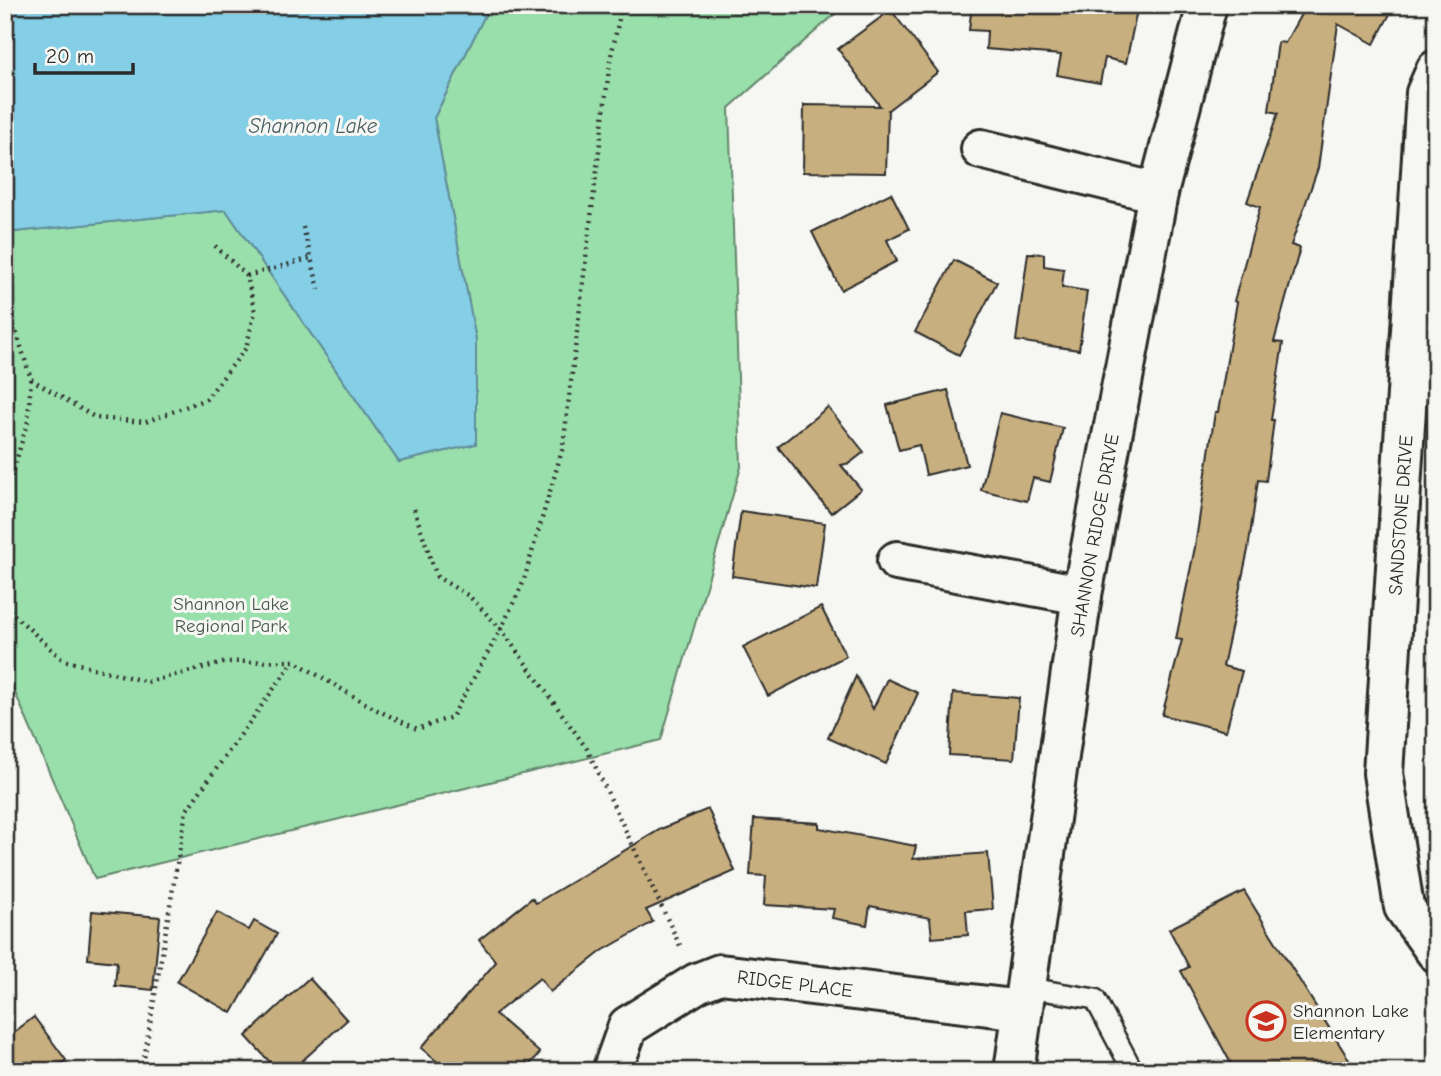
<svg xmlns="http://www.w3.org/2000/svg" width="1441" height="1076" viewBox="0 0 1441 1076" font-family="'Comic Neue',sans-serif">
<rect width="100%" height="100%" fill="#f6f6f2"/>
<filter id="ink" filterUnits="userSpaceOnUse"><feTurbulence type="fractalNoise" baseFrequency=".0143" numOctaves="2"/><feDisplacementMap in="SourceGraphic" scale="14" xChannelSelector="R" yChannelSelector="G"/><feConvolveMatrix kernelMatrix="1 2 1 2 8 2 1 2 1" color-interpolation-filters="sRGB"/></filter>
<g filter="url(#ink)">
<polygon fill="#99dfab" stroke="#62856b" stroke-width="2" points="490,5 845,5 729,108 741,467 661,740 95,879 5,669 5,233 226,210 399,462 475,444 476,340 434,118"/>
<polygon fill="#85cfe6" stroke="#618d9b" stroke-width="2" points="5,5 490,5 434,118 476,340 476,444 399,462 226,210 5,233"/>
<g fill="#c8af7f" stroke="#2b2b2b" stroke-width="2">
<polygon points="972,5 1138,5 1126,63 1105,58 1100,83 1057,75 1061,55 986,49 987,31 969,30"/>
<polygon points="1302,5 1373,5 1390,14 1374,44 1338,24 1318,168 1291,245 1300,248 1274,342 1283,343 1271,420 1274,420 1266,481 1258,480 1248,550 1223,666 1242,671 1226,731 1162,715 1182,640 1176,639 1195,547 1215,412 1218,412 1237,302 1234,301 1260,207 1247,202 1278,113 1269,111 1278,42 1285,43 1305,7"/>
<polygon points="891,10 938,72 888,110 886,173 803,172 804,105 880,106 838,49"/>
<polygon points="891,193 909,229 887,240 897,261 841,290 812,232"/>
<polygon points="1028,253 1044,254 1044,266 1064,269 1062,287 1087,291 1079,350 1016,341"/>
<polygon points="954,260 997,282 959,355 915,332"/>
<polygon points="948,390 967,465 926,475 919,445 899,450 887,405"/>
<polygon points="828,407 864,452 850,463 841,465 861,489 831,513 778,447"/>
<polygon points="1000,413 1063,428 1050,482 1033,478 1027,501 981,490"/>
<polygon points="741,511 825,523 816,588 732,576"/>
<polygon points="821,607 846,656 768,696 743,647"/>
<polygon points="856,676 873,709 887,679 918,693 886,764 828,738"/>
<polygon points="953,693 1019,698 1014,759 949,755"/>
<polygon points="708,809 735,871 646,910 653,922 602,951 550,992 540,978 495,1014 540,1053 524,1071 448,1071 421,1048 496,962 479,940 532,898 536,903 661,829"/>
<polygon points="754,819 819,823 819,828 916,846 913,859 988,853 993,909 966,911 968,935 932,938 930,918 870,906 867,925 832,918 834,909 764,905 766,876 750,875"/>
<polygon points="1244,891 1356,1071 1235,1071 1181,971 1189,967 1169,929"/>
<polygon points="92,911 160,917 153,990 115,986 117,962 88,959"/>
<polygon points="217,912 249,930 254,921 277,934 232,1013 177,982"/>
<polygon points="309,978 347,1020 291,1071 278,1071 246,1036"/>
<polygon points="34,1017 66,1060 52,1071 5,1071 5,1039"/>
</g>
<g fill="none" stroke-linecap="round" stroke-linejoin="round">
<g stroke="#2b2b2b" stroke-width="24">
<polyline id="service" points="1024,987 1095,999 1133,1071"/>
</g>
<g stroke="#2b2b2b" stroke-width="44">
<g id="minor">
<polyline points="1436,70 1426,93 1383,773 1404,907 1436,952"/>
<polyline points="981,149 1158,193"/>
<polyline points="897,561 1082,595"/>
<polyline points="612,1071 628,1026 697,983 720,974 1022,1010"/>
</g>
</g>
<g stroke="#2b2b2b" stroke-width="44">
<polyline id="tertiary" points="1014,1071 1082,595 1158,193 1207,5"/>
</g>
<g stroke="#2b2b2b" stroke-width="4.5" stroke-dasharray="2 5" stroke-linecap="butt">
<polyline points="303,227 319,289"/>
<polyline points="247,276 311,258"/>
<polyline points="5,324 17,334 31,379 28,421 5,498"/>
<polyline points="31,379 96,418 146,422 206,399 246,348 255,312 247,276 212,243"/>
<polyline points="414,509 437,577 469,596 501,629 587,749 682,950"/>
<polyline points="5,596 11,612 63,660 147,682 227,662 294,661 375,709 417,729 452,717 501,629 523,583 563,447 610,61 622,5"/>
<polyline points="142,1071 186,811 293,662"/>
</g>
<use href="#service" stroke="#f6f6f2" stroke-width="19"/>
<use href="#minor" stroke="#f6f6f2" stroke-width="38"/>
<use href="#tertiary" stroke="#f6f6f2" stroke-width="38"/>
</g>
</g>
<defs>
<g id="school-ring" transform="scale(2.0125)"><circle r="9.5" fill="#f6f6f2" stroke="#c8321e" stroke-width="1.5"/><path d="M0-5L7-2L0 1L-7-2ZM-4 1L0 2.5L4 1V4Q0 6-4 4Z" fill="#c8321e"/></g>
</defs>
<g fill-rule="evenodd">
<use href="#school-ring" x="1266" y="1021"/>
</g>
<g text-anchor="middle" stroke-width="6" stroke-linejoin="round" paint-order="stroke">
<g font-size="19" fill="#2b2b2b" stroke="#f6f6f2">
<text transform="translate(1400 515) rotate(-86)" y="7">SANDSTONE DRIVE</text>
<text transform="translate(1094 535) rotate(-80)" y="7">SHANNON RIDGE DRIVE</text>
<text transform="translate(795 983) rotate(7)" y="7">RIDGE PLACE</text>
</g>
<g font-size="19" fill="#46584b" stroke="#f6f6f2">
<text x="231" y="610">Shannon Lake<tspan x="231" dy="22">Regional Park</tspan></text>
</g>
<g font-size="19" fill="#2b2b2b" stroke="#f6f6f2" text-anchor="start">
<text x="1293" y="1017">Shannon Lake<tspan x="1293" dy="22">Elementary</tspan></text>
</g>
<g font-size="21" font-style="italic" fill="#465c63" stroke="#f6f6f2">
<text x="313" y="133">Shannon Lake</text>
</g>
</g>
<rect width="1441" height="1076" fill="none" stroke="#f6f6f2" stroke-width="28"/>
<rect x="14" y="14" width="1413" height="1048" fill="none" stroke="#2b2b2b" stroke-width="2.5" filter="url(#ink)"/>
<path d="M35 63v10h98v-10" fill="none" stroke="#2b2b2b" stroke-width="3.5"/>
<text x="46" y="63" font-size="21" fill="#2b2b2b" stroke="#f6f6f2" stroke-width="5" paint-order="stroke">20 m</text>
</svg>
